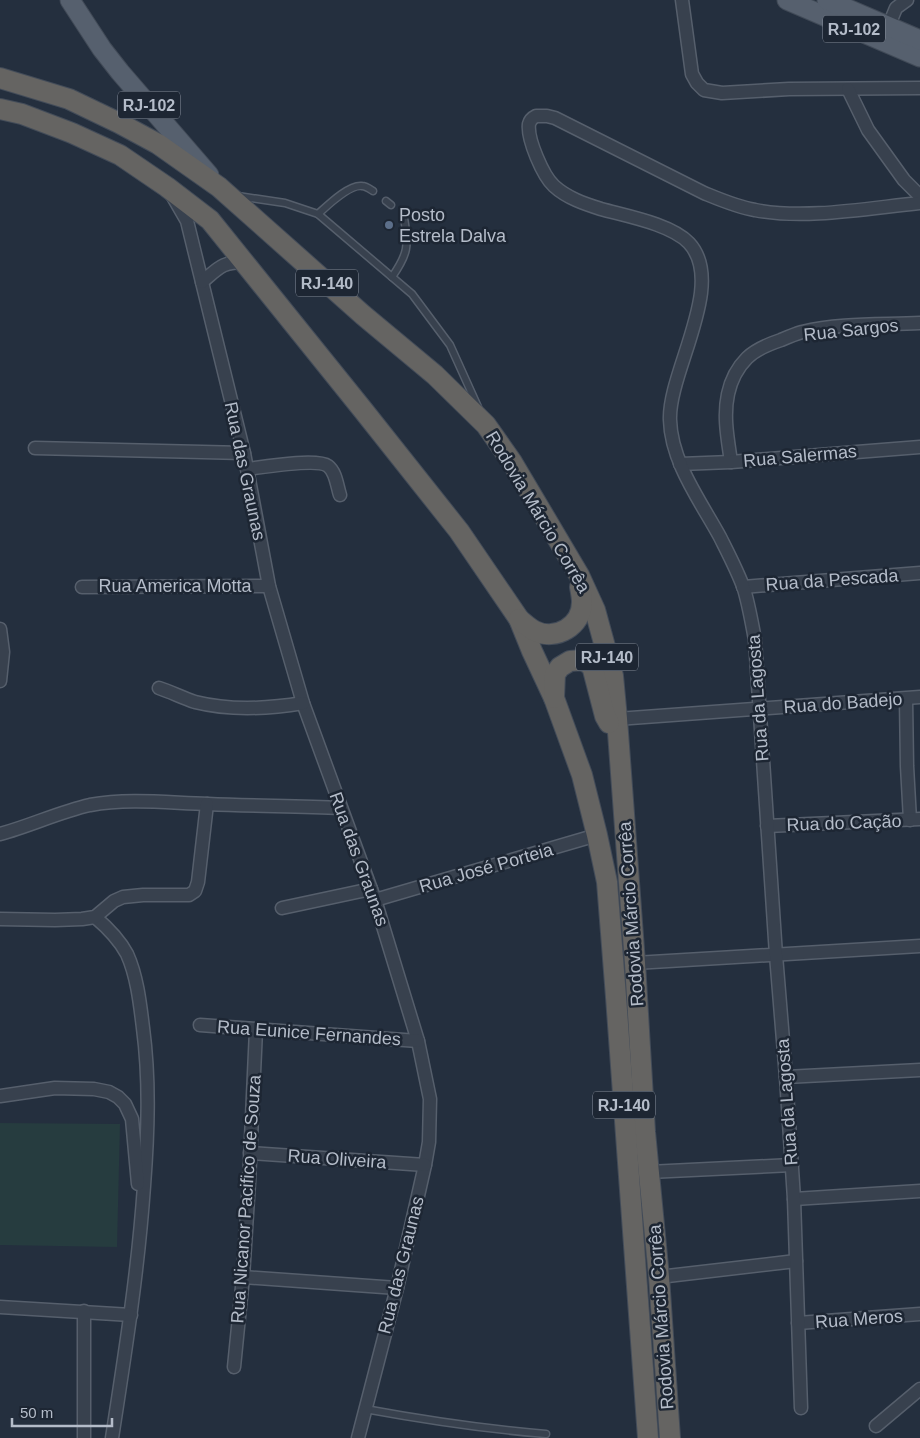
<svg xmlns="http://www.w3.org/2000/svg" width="920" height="1438" viewBox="0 0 920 1438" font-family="Arial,sans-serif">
<rect width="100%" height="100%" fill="#242f3e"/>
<polygon fill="#263c3f" points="0,1123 120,1124 117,1247 0,1245"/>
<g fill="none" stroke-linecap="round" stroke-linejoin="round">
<g stroke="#565f6c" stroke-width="9">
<g id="service">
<polyline points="238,196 285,203 318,214 412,294 450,345 478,407"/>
<polyline points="386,201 391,205"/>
<path d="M 318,214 C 327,206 349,184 362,186 C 366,186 370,189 373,191"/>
<path d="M 392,277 C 408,254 409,246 404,218"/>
<path d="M 365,1409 C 425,1420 485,1429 546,1434"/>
</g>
</g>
<g stroke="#565f6c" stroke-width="15">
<g id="minor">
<polyline points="682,0 692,74 697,83 704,90 722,93 789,89 920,88"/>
<polyline points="889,25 896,8 907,0"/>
<polyline points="848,89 868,130 904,180 920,196"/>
<polyline points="172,195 187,221 244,453 269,586 303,703 375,900 418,1041 430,1099 429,1142 425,1165 397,1288 358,1438"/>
<path d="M 202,282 C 219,268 221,262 245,262"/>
<polyline points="35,448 244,453"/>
<path d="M 731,462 C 728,440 723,417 728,394 C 731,380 737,368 747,358 C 756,349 769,344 781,340 C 788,337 795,334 802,332 C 840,323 881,325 920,323"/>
<polyline points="680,464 731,462 920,447"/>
<path d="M 247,469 C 263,467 317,458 328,466 C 336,472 337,486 340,495"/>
<polyline points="82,587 269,586"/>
<polyline points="743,587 920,573"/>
<polyline points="0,629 3,652 0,681"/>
<path d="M 159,688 C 171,692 183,698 195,702 C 231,711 267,709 303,703"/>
<polyline points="906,699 907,766 910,820"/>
<polyline points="617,719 920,697"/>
<polyline points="767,826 920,819"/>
<path d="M 0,834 C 30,826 59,812 90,805 C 129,798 169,803 208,804 C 252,806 296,806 341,808"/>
<polyline points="375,900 597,835"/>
<polyline points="282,908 371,889"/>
<path d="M 95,917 C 108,928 119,939 127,954 C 137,976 140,1003 143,1028 C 150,1081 148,1133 144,1186 C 138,1272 125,1354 112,1438"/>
<polyline points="0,919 55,920 82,919 95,917 114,901 123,897 143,895 189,895 195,891 198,882 207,804"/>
<polyline points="635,963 920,946"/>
<polyline points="200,1025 418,1041"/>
<polyline points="786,1077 920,1070"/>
<polyline points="0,1096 55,1088 94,1089 109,1092 118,1097 125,1104 132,1119 138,1184"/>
<polyline points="250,1153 425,1165"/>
<polyline points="649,1172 792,1165"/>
<polyline points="794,1199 920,1191"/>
<polyline points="243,1277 397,1288"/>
<polyline points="659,1277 796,1261"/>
<polyline points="0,1307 131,1315"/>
<polyline points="798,1323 920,1314"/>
<polyline points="234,1367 243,1277 249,1182 256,1030"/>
<path d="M 801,1408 L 794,1199 L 786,1077 L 776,955 L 755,640 C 752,623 749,606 744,589 C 738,572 728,553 720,537 C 701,502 671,462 670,420 C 668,372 727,284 689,243 C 671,224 626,216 601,209 C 585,204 567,198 554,186 C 543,176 527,139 529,124 C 530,120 532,118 536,116 L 547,116 L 555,118 L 704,193 C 721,200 737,207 755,210 C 805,220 869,208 920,203"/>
<polyline points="876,1426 920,1389"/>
<polyline points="84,1438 84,1311"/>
</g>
</g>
<g stroke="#414a57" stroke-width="21">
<g id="primary">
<polyline points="70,0 102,49 120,72 209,175"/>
<polyline points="787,0 920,57"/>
<polyline points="827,0 920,40"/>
</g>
</g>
<g stroke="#434c59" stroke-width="22">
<g id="trunk">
<polyline points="0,78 69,99 119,123 158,144 219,187 363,315 435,375 486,425 512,462 579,575 595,610 613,676 617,719 635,963 645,1132 659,1277 670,1438"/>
<polyline points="0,109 22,114 72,133 120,155 167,187 210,220 363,410 459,531 519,619 532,651 554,698 582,775 597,835 607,882 616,997 648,1438"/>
<path d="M 519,619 C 524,623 529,628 535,631 C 556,641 582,626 582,602 C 582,597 581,592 580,587"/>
<polyline points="554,698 555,674 560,667 570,661 583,660 592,666 605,716 609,723"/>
</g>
</g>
<use href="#service" stroke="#38414e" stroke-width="6"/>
<use href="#minor" stroke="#38414e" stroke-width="12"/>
<use href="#primary" stroke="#56606e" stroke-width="19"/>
<use href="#trunk" stroke="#656462" stroke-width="20"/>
</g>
<circle fill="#5c6f8a" stroke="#1d2633" stroke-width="2" cx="389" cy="225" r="5"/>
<g text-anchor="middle" stroke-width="5" stroke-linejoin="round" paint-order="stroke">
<g fill="#1d2633" stroke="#878f9c" stroke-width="1">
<rect x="823" y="15.5" width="62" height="27" rx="4"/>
<rect x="118" y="91.5" width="62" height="27" rx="4"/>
<rect x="296" y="269.5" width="62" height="27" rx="4"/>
<rect x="576" y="643.5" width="62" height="27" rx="4"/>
<rect x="593" y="1091.5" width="62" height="27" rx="4"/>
</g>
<g font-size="16" font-weight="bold" fill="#b4bcc9">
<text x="854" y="35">RJ-102</text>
<text x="149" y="111">RJ-102</text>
<text x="327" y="289">RJ-140</text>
<text x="607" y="663">RJ-140</text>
<text x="624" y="1111">RJ-140</text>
</g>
<g font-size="18" fill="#b4bcc9" stroke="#1d2633" text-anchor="start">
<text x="399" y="221">Posto<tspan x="399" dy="21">Estrela Dalva</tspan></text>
</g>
<g font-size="18" fill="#b4bcc9" stroke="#1d2633">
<text transform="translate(851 330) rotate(-6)" y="6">Rua Sargos</text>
<text transform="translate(800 456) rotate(-5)" y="6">Rua Salermas</text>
<text transform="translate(245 471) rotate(78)" y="6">Rua das Graunas</text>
<text transform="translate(538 512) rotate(59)" y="6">Rodovia Márcio Corrêa</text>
<text transform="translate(832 580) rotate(-4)" y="6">Rua da Pescada</text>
<text x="175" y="592">Rua America Motta</text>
<text transform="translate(758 698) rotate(-94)" y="6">Rua da Lagosta</text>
<text transform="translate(843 703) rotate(-4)" y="6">Rua do Badejo</text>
<text transform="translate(844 823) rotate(-2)" y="6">Rua do Cação</text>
<text transform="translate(359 859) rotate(70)" y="6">Rua das Graunas</text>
<text transform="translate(486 868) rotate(-16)" y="6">Rua José Porteia</text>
<text transform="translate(631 914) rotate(-94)" y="6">Rodovia Márcio Corrêa</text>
<text transform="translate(309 1033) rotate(4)" y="6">Rua Eunice Fernandes</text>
<text transform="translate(787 1102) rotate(-94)" y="6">Rua da Lagosta</text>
<text transform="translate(337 1159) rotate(4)" y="6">Rua Oliveira</text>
<text transform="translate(246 1199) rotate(-86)" y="6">Rua Nicanor Pacifico de Souza</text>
<text transform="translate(401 1265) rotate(-76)" y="6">Rua das Graunas</text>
<text transform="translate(661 1317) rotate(-94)" y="6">Rodovia Márcio Corrêa</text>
<text transform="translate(859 1319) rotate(-4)" y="6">Rua Meros</text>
</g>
</g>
<path d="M12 1418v8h100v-8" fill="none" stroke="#b4bcc9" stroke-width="2.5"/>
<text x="20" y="1418" font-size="15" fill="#b4bcc9" stroke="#1d2633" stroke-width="4" paint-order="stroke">50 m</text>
</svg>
